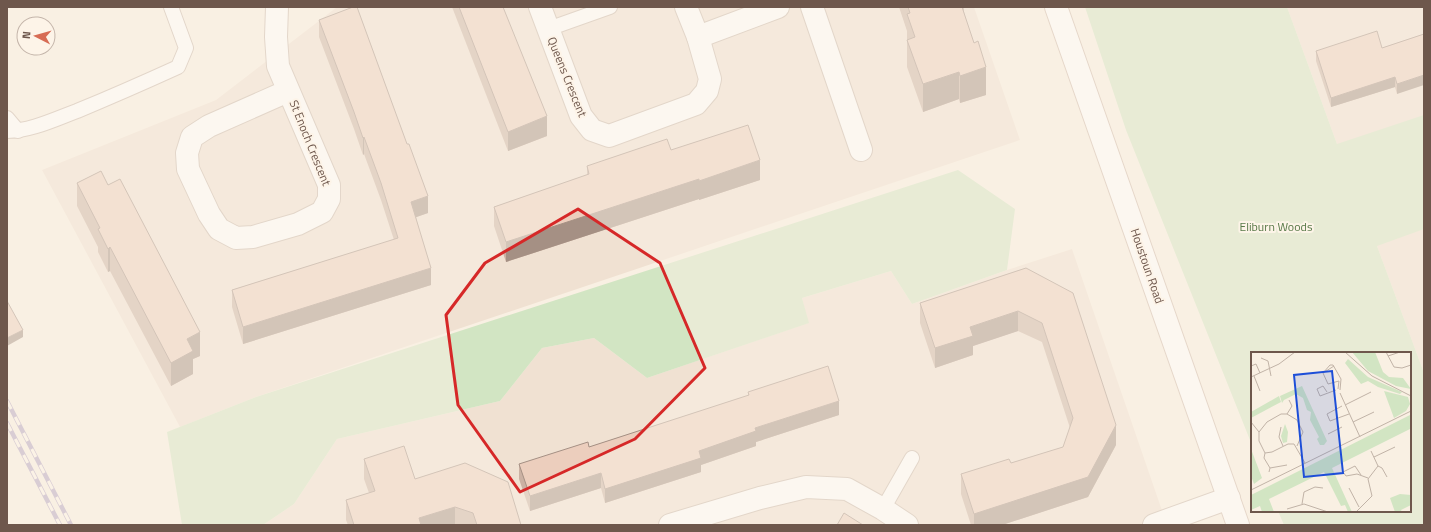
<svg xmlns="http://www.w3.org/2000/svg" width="1431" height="532" viewBox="0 0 1431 532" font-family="'Titillium Web',sans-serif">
<rect width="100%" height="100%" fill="#f9f0e3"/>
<g fill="#f0e1d2">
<polygon points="337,7 974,7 1020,140 256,397 180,427 42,170 216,100"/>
<polygon points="1287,7 1424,7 1424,373 1377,246 1337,144"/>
<polygon points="1072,249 1167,525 263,525 294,504 337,439 500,401 542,348 594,338 647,378 808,323 802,298 891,271 912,304 1007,270"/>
</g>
<g fill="#d2e5c3">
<polygon points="1085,7 1287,7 1337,144 1424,115 1424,229 1377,246 1424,373 1424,525 1284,525 1278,511 1410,511 1410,353 1252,353 1252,445 1126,130"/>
<polygon points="958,170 1015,209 1007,270 912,304 891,271 802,298 809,323 647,378 594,338 542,348 500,401 337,439 294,504 263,525 182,525 167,432 256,397"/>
</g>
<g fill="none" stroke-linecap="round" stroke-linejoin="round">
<g stroke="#c8b7ab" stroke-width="16">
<g id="lane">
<polyline points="548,29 610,7"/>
<polyline points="7,118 18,131"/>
<path d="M 7,131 C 31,131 55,119 77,111 C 111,97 145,82 178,67 L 186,48 L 171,7"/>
<polyline points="883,509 912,458"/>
</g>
</g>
<g stroke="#c8b7ab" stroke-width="24">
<g id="street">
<polyline points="277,7 276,37 278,66 329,185 329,199 322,212 298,224 253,237 236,238 219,229 209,214 188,169 187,153 192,137 209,126 288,91"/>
<polyline points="540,7 581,116 592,130 609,136 696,104 707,91 710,79 698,37 686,7"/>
<polyline points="812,7 861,150"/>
<polyline points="698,37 778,7"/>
<polyline points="670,525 760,498 806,487 847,489 883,509 907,525"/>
<polyline points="1154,525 1229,498"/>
</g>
</g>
<g stroke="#ceb9ab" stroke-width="24">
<polyline id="secondary" points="1056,7 1238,525"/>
</g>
<use href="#lane" stroke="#fff" stroke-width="14"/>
<use href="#street" stroke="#fff" stroke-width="22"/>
<use href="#secondary" stroke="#fff" stroke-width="22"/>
<g stroke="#b2a3c1" stroke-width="4.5">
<g id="rail">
<polyline points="7,401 71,525"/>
<polyline points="7,423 60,525"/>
</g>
</g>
<use href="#rail" stroke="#fdf4e8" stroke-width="3" stroke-dasharray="9" stroke-linecap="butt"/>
</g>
<g fill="#cbb1a3">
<polygon points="452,7 503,7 547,136 508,151"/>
<polygon points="899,7 964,7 964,12 986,95 960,103 959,99 923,112 907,67 907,31"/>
<polygon points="319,20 428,213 416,217 431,285 243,344 232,307 232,290 394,240 381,200 364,154 363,155 354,129 319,37"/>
<polygon points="1424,34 1397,94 1395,87 1331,107 1316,61 1316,51 1382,48"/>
<polygon points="671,150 760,180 699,200 699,199 506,262 494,226 494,207 587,175 587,166"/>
<polygon points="77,183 108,185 200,356 193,359 193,374 171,386 110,271 108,272 98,252 98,247 77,206"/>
<polygon points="1026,268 1116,445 1088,497 1002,525 971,525 961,494 961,474 1011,463 1063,447 1070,428 1042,342 1018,331 973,346 973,355 935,368 920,323 920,303"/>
<polygon points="748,392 839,415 756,442 756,446 701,465 701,472 605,503 601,488 530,511 519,479 519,464 589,447 748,396"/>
<polygon points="364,459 415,479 521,525 348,525 346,520 346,500 369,493 364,479"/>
</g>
<g fill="#a59084">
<polygon points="986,67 986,95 960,103 960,76"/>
<polygon points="959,72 959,99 923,112 923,84"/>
<polygon points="1424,75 1424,85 1397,94 1397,84"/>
<polygon points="1395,77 1395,87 1331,107 1331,98"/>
<polygon points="547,116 547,136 508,151 508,132"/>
<polygon points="364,137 364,154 363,155 363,138"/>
<polygon points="760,160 760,180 699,200 699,181"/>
<polygon points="699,179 699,199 506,262 506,242"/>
<polygon points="428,196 428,213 411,219 411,202"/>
<polygon points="110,247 110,271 108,272 108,249"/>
<polygon points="431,268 431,285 243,344 243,327"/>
<polygon points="1018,311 1018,331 973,346 973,355 935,368 935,348 970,327"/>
<polygon points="23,330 23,337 7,346 7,338"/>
<polygon points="200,332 200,356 193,359 193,374 171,386 171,363 187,339"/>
<polygon points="839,401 839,415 756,442 756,446 701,465 701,472 605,503 605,489 699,451 755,428"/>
<polygon points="1116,425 1116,445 1088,497 1002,525 974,525 974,514"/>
<polygon points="601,473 601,488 530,511 530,496"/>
<polygon points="455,507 455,525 419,525 419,518"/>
</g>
<g fill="#eccebd" stroke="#a59084">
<polygon points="353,7 357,7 407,144 409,144 428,196 411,202 431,268 243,327 232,290 398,238 381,183 364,137 363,138 354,112 319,20"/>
<polygon points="459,7 503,7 547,116 508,132"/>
<polygon points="908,7 962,7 974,43 978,41 986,67 960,76 959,72 923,84 907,40 915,37 907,14 910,13"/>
<polygon points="1377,31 1382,48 1424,34 1424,75 1397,84 1395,77 1331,98 1316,51"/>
<polygon points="748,125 760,160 699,181 699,179 506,242 494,207 589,174 587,166 667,139 671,150"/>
<polygon points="101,171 108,185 120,179 200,332 187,339 193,351 171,363 110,247 108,249 98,229 100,228 77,183"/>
<polygon points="1026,268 1073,293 1116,425 1088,477 974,514 961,474 1009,459 1011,463 1063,447 1073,418 1042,323 1018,311 970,327 973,336 935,348 920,303"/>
<polygon points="7,301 23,330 7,338"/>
<polygon points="828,366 839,401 755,428 756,431 699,451 701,458 605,489 601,473 530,496 519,464 588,442 589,447 749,395 748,392"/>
<polygon points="404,446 415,479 465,463 508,482 521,525 477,525 473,513 455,507 419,518 421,525 354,525 346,500 375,491 364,459"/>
<polygon points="844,513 863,525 837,525"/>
</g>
<path d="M0 0H1431V532H0ZM 578,209 L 660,263 L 705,368 L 635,439 L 520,492 L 458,405 L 446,315 L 485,263 Z" fill="#f9f0e3" fill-opacity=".55" fill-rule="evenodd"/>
<path fill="none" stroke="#d62828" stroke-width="3" stroke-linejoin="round" d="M 578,209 L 660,263 L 705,368 L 635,439 L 520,492 L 458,405 L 446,315 L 485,263 Z"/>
<g text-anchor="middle" stroke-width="4" stroke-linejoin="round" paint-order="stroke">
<g font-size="12" fill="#6e574c" stroke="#fdf4e8">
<text transform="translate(567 77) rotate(68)" y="4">Queens Crescent</text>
<text transform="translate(310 143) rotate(68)" y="4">St Enoch Crescent</text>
<text transform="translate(1147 266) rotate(71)" y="4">Houstoun Road</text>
</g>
<g font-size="12" fill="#587948" stroke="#fdf4e8">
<text x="1276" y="231">Eliburn Woods</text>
</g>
</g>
<g transform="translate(1251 352)">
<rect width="160" height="160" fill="#f9f0e3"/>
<path d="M 101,0 L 124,0 L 132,20 L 138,25 L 152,26 L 160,37 L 145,34 L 117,19 ZM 97,7 L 117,25 L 151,40 L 149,42 L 127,35 L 117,29 L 110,32 L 94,11 ZM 51,34 L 76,89 L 73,93 L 69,93 L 66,87 L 68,85 L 59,68 L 60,60 L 56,58 L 52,46 L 45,42 L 33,48 L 31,51 L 29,44 ZM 133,39 L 157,45 L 159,52 L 155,59 L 143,66 ZM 28,44 L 30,50 L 0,66 L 0,60 ZM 159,63 L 159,77 L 81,116 L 101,160 L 97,160 L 94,153 L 90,154 L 73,120 L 18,147 L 23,160 L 11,160 L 9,154 L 0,158 L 0,143 ZM 34,72 L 37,80 L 36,90 L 32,91 L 30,84 ZM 0,97 L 11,126 L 3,132 L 0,124 ZM 149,142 L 160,143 L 160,153 L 150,158 L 151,160 L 144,160 L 139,146 Z" fill="#d2e5c3"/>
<path fill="none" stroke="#c1b3a7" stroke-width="1" d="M 94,0 L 121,24 L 160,44M 135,0 L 143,15 L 151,16 L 160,13M 137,4 L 149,0M 10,6 L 17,9 L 20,24M 0,14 L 5,12 L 9,21M 72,21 L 83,14M 3,24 L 9,39M 0,25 L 28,12 L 44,0M 87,37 L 88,29 L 77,32 L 72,21 L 79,13 L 82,13 L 90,27 L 89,38M 76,40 L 72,34 L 66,37 L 69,44 L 85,38M 89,41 L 109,85M 94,53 L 120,40M 91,54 L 76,62 L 79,69 L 98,62M 36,62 L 41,54 L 38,48M 0,70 L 8,80M 102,70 L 123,60M 30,75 L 28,85 L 32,94M 77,82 L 91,75M 46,94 L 52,80 L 46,68 L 36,62 L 30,62 L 16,70 L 8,80 L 8,89 L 14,101 L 21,100 L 37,92 L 43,92 L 54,111M 14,101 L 13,106 L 19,116M 123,105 L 144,95M 127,114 L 131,116 L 136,125M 18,120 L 19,116 L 36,113M 110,123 L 104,114 L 92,120 L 95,124 L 106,122 L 117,126M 98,136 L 108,155M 0,138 L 160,59M 51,152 L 53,140 L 64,135 L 72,136M 36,157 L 53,152 L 77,160M 105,160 L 121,144 L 117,127 L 127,114 L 120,99"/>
<path fill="#1d4ed8" fill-opacity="0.15" stroke="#1d4ed8" stroke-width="2" d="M 81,19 L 92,121 L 53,125 L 43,23 Z"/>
<rect width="160" height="160" fill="none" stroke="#6e574c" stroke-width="2"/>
</g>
<rect width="1431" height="532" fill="none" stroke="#6e574c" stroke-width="16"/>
<g transform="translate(36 36) rotate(276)"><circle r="19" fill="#fdf4e8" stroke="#c4b5aa"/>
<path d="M0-3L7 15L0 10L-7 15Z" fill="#d76c54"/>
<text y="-6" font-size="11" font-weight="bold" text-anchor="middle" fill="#6e574c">N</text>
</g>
</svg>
